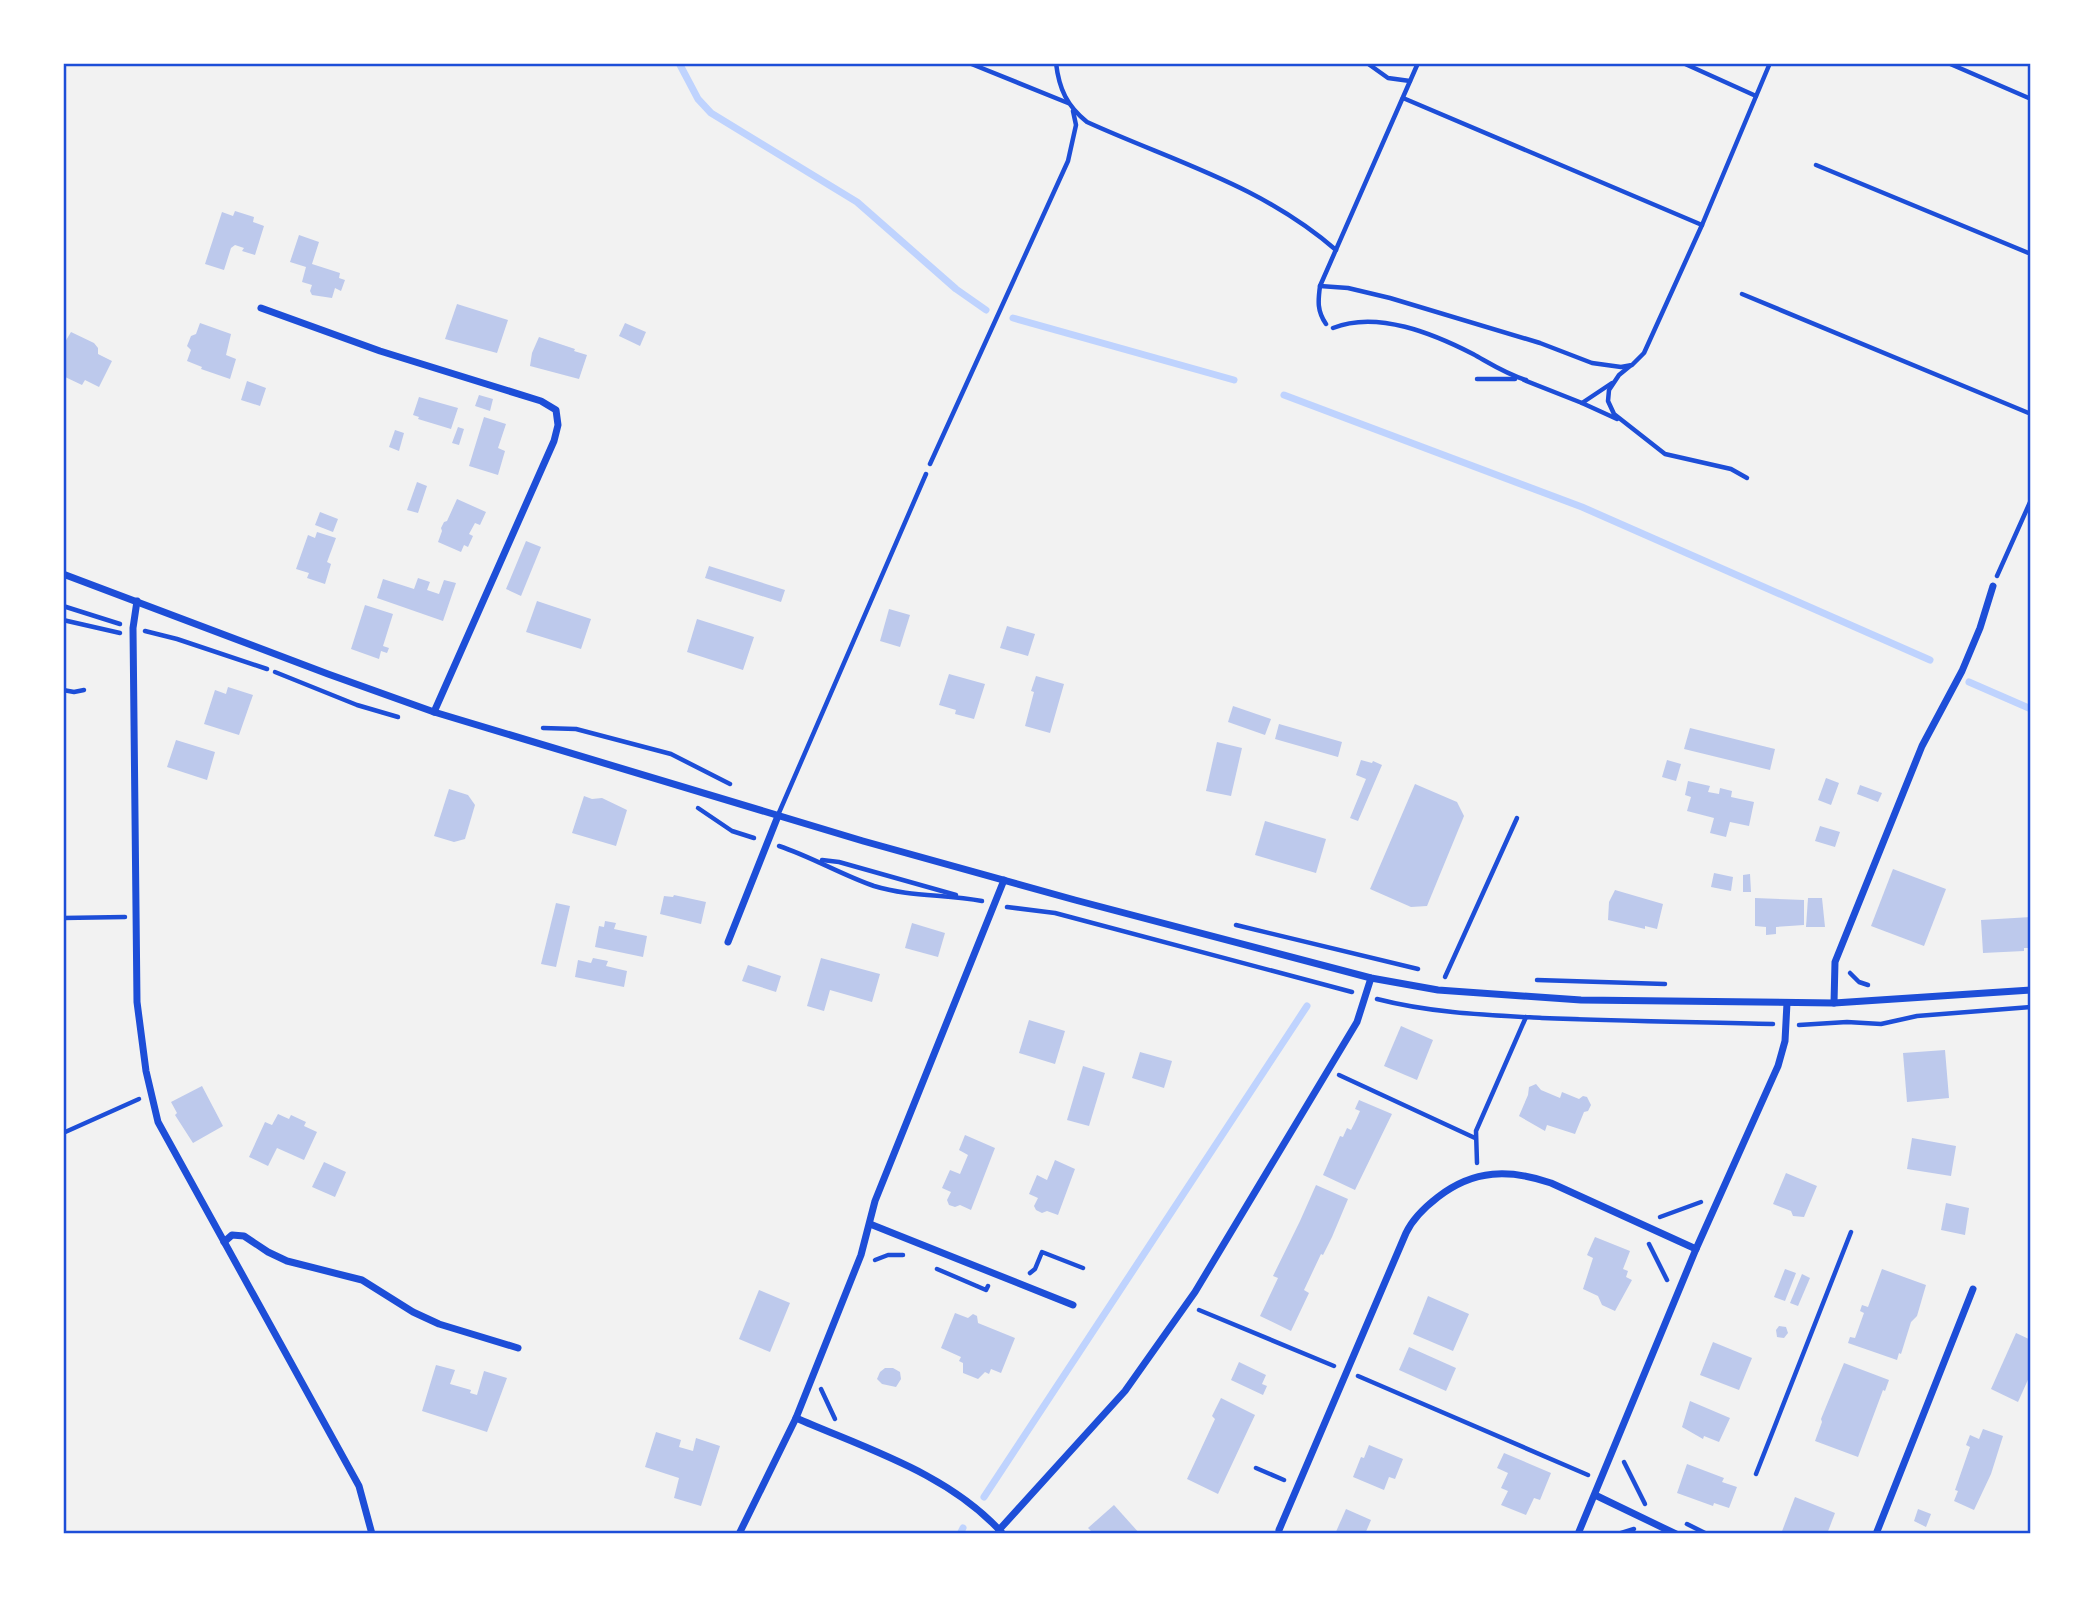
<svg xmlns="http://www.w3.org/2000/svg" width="2094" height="1597" viewBox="0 0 2094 1597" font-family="'Alegreya Sans',sans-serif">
<rect width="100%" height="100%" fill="#f2f2f2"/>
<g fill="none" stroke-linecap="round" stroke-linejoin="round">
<g stroke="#bfd3fe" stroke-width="7">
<polyline points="679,63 698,99 711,113 857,202 956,289 986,310"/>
<polyline points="1013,318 1234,380"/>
<polyline points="1284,395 1582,507 1930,660"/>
<polyline points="1969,682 2031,709"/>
<polyline points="984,1497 1307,1006"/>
<polyline points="960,1534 963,1528"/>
</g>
</g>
<g fill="#bdc9ec">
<polygon points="235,211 254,217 253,222 264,226 255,255 242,251 244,248 235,245 231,248 224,270 205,264 222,212 233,216"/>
<polygon points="299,235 319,242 312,264 340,273 339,278 345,280 341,291 335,288 332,298 312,295 310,291 312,285 302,282 306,267 290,262"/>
<polygon points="457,304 508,320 497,353 445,339"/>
<polygon points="200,323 231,334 226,355 236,359 230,379 201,369 202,367 187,361 191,350 187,346 191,336 196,334"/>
<polygon points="625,323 646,332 640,346 619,336"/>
<polygon points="71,332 94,343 98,348 98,354 112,361 99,387 85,380 82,385 63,376 63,341 65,342"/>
<polygon points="539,337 575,349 574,351 587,355 579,379 530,366 532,353"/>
<polygon points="247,381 266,388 260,406 241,400"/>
<polygon points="479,395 493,399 490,411 475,406"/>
<polygon points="419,397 458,408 451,429 418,419 419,417 413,415"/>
<polygon points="484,417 506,424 498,448 505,451 498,475 469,466"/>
<polygon points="458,427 464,429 459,445 452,443"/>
<polygon points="395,430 404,433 399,451 389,447"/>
<polygon points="417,482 427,486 418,513 407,510"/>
<polygon points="457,499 486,512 480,525 475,523 469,534 473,536 468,547 464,545 461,552 438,542 442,531 441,528 444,522 447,521"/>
<polygon points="320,512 338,519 333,532 315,525"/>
<polygon points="317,532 336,538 327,562 331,564 325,584 307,578 309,573 296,569 308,535 315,538"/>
<polygon points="526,541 541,547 521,596 506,589"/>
<polygon points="709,566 785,590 781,602 705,578"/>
<polygon points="418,578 430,582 427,590 439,594 444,580 456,583 443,621 377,598 383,579 414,589"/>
<polygon points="537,601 591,619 581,649 526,632"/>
<polygon points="365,605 393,614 383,646 389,648 387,653 381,651 379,659 351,649"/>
<polygon points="889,609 910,615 900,647 880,641"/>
<polygon points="697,619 754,637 743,670 687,652"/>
<polygon points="1007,626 1035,634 1028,656 1000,648"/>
<polygon points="949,674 985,684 974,719 955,714 956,710 939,705"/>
<polygon points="1036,676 1064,684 1050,733 1025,726 1034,692 1031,691"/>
<polygon points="228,687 253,695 239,735 204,724 215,690 226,694"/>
<polygon points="1233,706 1271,719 1265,735 1228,722"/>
<polygon points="1279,724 1342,742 1338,757 1275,739"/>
<polygon points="1690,728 1775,749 1770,770 1684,749"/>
<polygon points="176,740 215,752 207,780 167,767"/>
<polygon points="1217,742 1242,748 1231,796 1206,791"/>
<polygon points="1361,760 1372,763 1373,761 1382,765 1358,821 1350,818 1366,779 1356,775"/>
<polygon points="1667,760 1681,764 1676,781 1662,777"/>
<polygon points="1826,778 1839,783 1831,805 1818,800"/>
<polygon points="1688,781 1710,786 1708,792 1719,794 1720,788 1732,791 1731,797 1754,802 1749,826 1730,822 1726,837 1710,833 1714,818 1687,811 1691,797 1685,795"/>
<polygon points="1415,784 1457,802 1464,816 1427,906 1411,907 1370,889"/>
<polygon points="1860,785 1882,793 1878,802 1857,794"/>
<polygon points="449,789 468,795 475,805 465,839 454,842 434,836"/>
<polygon points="584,796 592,799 602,798 627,810 616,846 572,833"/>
<polygon points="1265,821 1326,839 1316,873 1255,855"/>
<polygon points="1820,826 1840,832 1835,847 1815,841"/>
<polygon points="1893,869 1946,889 1924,946 1871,926"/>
<polygon points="1714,873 1733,877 1731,891 1711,887"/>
<polygon points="1750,874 1751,892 1743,892 1743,875"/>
<polygon points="1615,890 1663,904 1657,929 1645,926 1645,929 1608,920 1609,902"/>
<polygon points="674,895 706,902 701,924 660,914 664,896 673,897"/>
<polygon points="1755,898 1804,900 1804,925 1776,927 1776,934 1766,935 1766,927 1755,926"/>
<polygon points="1808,898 1822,898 1825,927 1806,927"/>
<polygon points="556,903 570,906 556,967 541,964"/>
<polygon points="2031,917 2031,948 2024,948 2024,951 1983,953 1981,920"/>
<polygon points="605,921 616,923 614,929 647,936 643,957 595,947 599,926 604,927"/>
<polygon points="912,923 945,933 938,957 905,948"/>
<polygon points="593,958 608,961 606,966 627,971 624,987 575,977 578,960 591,963"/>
<polygon points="821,958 880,974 872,1002 830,990 824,1011 807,1006"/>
<polygon points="748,965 781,976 776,992 742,981"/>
<polygon points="1029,1020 1065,1031 1055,1064 1019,1053"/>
<polygon points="1401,1026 1433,1040 1417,1080 1384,1066"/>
<polygon points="1945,1050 1949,1098 1907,1102 1903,1053"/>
<polygon points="1140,1052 1172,1061 1164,1088 1132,1078"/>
<polygon points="1083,1066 1105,1073 1089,1126 1067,1120"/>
<polygon points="1536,1084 1541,1090 1560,1098 1562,1092 1579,1099 1583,1096 1587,1097 1591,1105 1588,1111 1584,1112 1575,1134 1547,1125 1545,1131 1519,1116 1528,1095 1529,1087"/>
<polygon points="202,1086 223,1126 193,1143 175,1115 177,1113 171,1102"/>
<polygon points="1359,1100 1392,1114 1355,1190 1323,1175 1340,1136 1343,1137 1347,1128 1351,1130 1356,1120 1360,1111 1355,1109"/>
<polygon points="278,1114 289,1119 291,1115 306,1122 304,1126 317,1132 304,1160 277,1148 268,1166 249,1157 265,1122 272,1125"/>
<polygon points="965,1135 995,1148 971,1210 960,1205 955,1207 949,1205 947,1200 951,1192 942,1188 950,1170 960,1174 968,1155 959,1150"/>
<polygon points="1912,1138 1956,1146 1951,1176 1907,1169"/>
<polygon points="1055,1160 1075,1169 1058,1215 1047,1211 1042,1213 1036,1210 1034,1206 1038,1198 1029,1194 1037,1175 1047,1180"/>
<polygon points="324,1162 346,1172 335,1197 312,1187"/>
<polygon points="1786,1173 1817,1186 1804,1217 1793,1216 1791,1211 1773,1204"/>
<polygon points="1316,1185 1348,1199 1332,1237 1323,1255 1321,1254 1304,1290 1309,1293 1291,1331 1260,1316 1278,1278 1273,1276 1300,1221"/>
<polygon points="1946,1203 1969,1208 1965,1235 1941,1230"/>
<polygon points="1595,1237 1630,1251 1623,1269 1628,1271 1626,1277 1632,1280 1615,1311 1602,1305 1598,1296 1583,1289 1593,1258 1587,1255"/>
<polygon points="1785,1269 1796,1273 1785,1301 1774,1297"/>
<polygon points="1882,1269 1926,1285 1917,1316 1911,1322 1901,1354 1899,1353 1897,1360 1848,1343 1850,1337 1855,1338 1864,1313 1860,1311 1862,1305 1868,1307"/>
<polygon points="1802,1274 1810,1278 1798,1306 1790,1303"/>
<polygon points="759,1290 790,1303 770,1352 739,1339"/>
<polygon points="1428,1296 1469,1314 1453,1351 1413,1334"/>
<polygon points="955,1313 968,1318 973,1314 977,1316 978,1323 1015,1338 1001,1373 991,1369 989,1374 985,1372 978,1379 963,1373 963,1363 959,1361 961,1357 941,1348"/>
<polygon points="1779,1326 1786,1327 1788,1333 1784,1338 1777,1337 1776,1330"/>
<polygon points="2016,1333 2031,1340 2031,1373 2018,1402 1991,1389"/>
<polygon points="1713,1342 1752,1358 1739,1390 1700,1375"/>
<polygon points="1409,1347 1456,1368 1446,1391 1399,1370"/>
<polygon points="1239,1362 1266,1375 1262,1384 1267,1386 1263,1395 1231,1380"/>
<polygon points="1844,1363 1889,1380 1885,1391 1883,1390 1858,1457 1815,1441 1822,1422 1821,1419"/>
<polygon points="436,1365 455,1370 450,1384 471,1390 470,1393 477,1395 484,1371 507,1378 487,1432 422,1411"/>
<polygon points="885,1368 893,1368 900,1372 901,1379 896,1387 882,1384 877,1379 880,1372"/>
<polygon points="1221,1398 1255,1415 1218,1494 1187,1479 1215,1419 1212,1416"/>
<polygon points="1690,1401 1730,1418 1719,1442 1704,1436 1703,1439 1682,1427"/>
<polygon points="1983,1429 2003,1436 1991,1474 1974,1510 1954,1501 1958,1491 1955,1490 1970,1447 1966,1445 1970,1435 1979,1439"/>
<polygon points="656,1432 681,1440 679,1447 693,1451 696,1438 720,1446 701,1506 674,1498 679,1478 645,1467"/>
<polygon points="1369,1445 1403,1459 1395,1479 1389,1477 1384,1490 1353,1477 1361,1457 1364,1458"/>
<polygon points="1504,1453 1551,1473 1540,1500 1534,1498 1526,1515 1501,1505 1508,1491 1501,1488 1508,1473 1497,1468"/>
<polygon points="1687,1464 1724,1478 1722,1482 1737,1487 1729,1508 1714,1503 1713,1506 1677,1493"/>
<polygon points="1795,1497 1835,1513 1827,1534 1781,1534"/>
<polygon points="1114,1505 1140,1534 1094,1534 1088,1528"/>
<polygon points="1346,1509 1371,1520 1365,1534 1335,1534"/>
<polygon points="1918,1509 1931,1514 1926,1527 1914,1521"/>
</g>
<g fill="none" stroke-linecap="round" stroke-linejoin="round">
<g stroke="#1d4ed8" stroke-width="4.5">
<polyline points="969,63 1068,103"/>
<path d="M 1056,63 C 1059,89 1067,106 1087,122 C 1175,162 1261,185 1336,250"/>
<polyline points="1367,63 1388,78 1410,81"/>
<polyline points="1683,63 1756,96"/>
<polyline points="1948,63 2031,99"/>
<polyline points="1403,98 1702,225"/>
<polyline points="1816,165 2031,254"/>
<polyline points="1320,286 1348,288 1390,298 1540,343 1592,363 1621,367 1632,365 1644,353 1702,225 1770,63"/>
<polyline points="1742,294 2031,414"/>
<path d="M 1326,324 C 1317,311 1318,301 1320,286 L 1418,63"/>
<path d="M 1333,328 C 1377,310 1434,334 1473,354 C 1491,364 1506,374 1526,380"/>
<polyline points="1630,366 1619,375 1609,390 1608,401 1614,414 1665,454 1731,469 1747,478"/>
<polyline points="1477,379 1515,379"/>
<polyline points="1524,380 1582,403"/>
<polyline points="1612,383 1582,403 1617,419"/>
<polyline points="930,464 1068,161 1076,125 1073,111"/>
<polyline points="1997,576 2031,500"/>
<polyline points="63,606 120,624"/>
<polyline points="63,620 120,633"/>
<polyline points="145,631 177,639 267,669"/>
<polyline points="275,672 357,705 398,717"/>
<polyline points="63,690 74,692 84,690"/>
<polyline points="543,728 576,729 671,754 730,784"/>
<polyline points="698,808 732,831 754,838"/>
<path d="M 779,846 C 812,857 842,875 874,886 C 910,897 946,894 982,901"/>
<polyline points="822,860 839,862 956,895"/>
<polyline points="1007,907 1055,913 1352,992"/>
<polyline points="63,918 125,917"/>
<polyline points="1236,925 1418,969"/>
<polyline points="1850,973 1859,982 1868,985"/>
<polyline points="1445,977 1517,818"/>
<polyline points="1537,980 1665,984"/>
<path d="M 1377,999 C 1431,1013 1486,1015 1542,1018 C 1619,1021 1696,1022 1773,1024"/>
<polyline points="1799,1025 1847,1022 1881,1024 1917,1016 2031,1007"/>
<polyline points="1339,1075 1475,1138"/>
<polyline points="63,1133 139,1099"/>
<polyline points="1477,1163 1476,1131 1526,1017"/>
<polyline points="1660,1217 1701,1202"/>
<polyline points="1649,1244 1667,1280"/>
<polyline points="875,1260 888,1255 903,1255"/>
<polyline points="937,1269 986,1290 988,1286"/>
<polyline points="1030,1273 1035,1269 1042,1252 1083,1268"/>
<polyline points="1199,1310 1334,1366"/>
<polyline points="1358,1376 1588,1475"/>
<polyline points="821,1389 835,1419"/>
<polyline points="1624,1462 1645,1504"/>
<polyline points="1256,1468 1284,1480"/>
<polyline points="1756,1474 1851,1232"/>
<polyline points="1687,1524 1707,1534"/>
<polyline points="1618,1534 1634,1529"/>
</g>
<polyline stroke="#1d4ed8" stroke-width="4.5" points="778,815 926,474"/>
<g stroke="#1d4ed8" stroke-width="7">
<polyline points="261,308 380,351 541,401 556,410 558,425 554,441 434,712"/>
<polyline points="63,574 328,674 434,712 863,841 1075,900 1371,978 1438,990 1581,1000 1834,1003 2031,990"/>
<polyline points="137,601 133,628 137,1002 146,1071 158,1122 359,1486 372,1534"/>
<polyline points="728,942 778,816"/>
<polyline points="1834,1003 1835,962 1922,746 1962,671 1980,628 1993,586"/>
<polyline points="870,1224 1073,1305"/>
<polyline points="224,1242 232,1235 244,1236 268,1252 287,1261 362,1280 413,1312 439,1324 518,1348"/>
<path d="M 796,1418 C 867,1449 950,1474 1003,1534"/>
<polyline points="1595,1495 1676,1534"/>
<polyline points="999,1530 1125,1391 1195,1292 1357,1022 1371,978"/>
<path d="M 1279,1530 L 1406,1233 C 1413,1218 1425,1207 1438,1197 C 1474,1169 1510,1169 1551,1183 L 1696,1249"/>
<polyline points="739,1534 796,1418 861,1255 875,1201 1004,880"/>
<polyline points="1578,1534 1696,1249 1778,1066 1785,1041 1787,1003"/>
<polyline points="1876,1534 1973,1289"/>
</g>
</g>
<rect width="2094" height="1597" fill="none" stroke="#ffffff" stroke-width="130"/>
<rect x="65" y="65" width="1964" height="1467" fill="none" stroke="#1d4ed8" stroke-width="2.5"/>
</svg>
